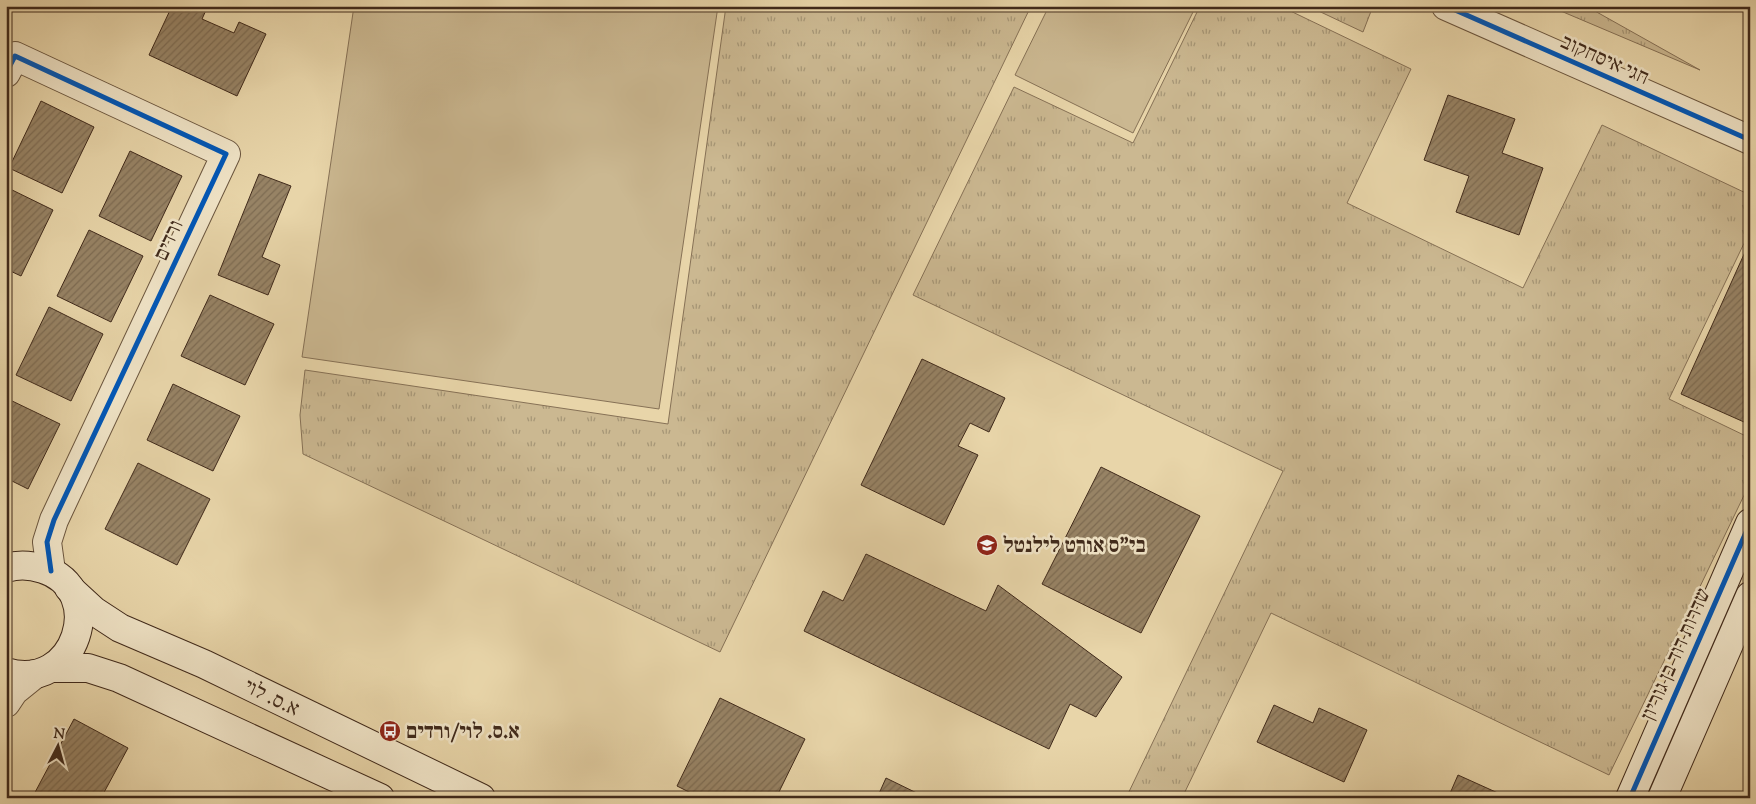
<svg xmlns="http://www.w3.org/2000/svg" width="1756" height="804" viewBox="0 0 1756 804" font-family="'Sorts Mill Goudy','Frank Ruhl Libre',serif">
<defs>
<pattern id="grass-tufts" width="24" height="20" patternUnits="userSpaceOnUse" patternTransform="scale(1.25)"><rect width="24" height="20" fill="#cbb891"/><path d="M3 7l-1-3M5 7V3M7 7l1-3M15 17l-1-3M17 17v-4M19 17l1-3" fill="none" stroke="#a69676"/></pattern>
<pattern id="building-hatch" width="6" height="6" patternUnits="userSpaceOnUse" patternTransform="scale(1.25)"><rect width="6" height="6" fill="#978365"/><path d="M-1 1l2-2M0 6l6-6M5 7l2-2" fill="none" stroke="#7d6b52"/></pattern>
</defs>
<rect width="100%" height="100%" fill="#e8d5a9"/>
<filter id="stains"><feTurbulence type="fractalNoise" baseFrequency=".004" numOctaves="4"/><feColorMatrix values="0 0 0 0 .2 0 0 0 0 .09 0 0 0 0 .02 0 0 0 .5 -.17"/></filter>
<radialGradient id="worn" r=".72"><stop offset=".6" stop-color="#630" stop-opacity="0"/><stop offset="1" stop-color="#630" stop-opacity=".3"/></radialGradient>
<g fill="url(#grass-tufts)" stroke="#867156">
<polygon points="726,6 1031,6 720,652 303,454 300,415 305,370 668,424"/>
<polygon points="1200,6 1280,6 1411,69 1347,203 1523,288 1602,125 1750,195 1750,231 1669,399 1750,438 1750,483 1609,775 1271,613 1182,798 1126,798 1283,471 913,295 1014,87 1133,143"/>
<polygon points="1308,6 1373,6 1363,32"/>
<polygon points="1549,6 1586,6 1700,70"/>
</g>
<g fill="#cbb891" stroke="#867156">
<polygon points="354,6 718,6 659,409 302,357"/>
<polygon points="1049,6 1196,6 1133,133 1015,75"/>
</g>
<g fill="url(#building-hatch)" stroke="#402a1b">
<polygon points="172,6 203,6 207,8 202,19 234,33 239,22 266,34 237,96 149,55"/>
<polygon points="1448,95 1515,119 1502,153 1543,168 1519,235 1456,212 1469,176 1424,160"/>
<polygon points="41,101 94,127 62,193 9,168"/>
<polygon points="130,151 182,176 151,241 99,216"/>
<polygon points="259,174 291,186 262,257 280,265 268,295 218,275"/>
<polygon points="6,187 53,210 21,276 6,269"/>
<polygon points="89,230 143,256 111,322 57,296"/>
<polygon points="1750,241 1750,410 1744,422 1681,394"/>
<polygon points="210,295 274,324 245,385 181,356"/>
<polygon points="49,307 103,334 71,401 16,375"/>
<polygon points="922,359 1005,398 989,432 970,423 958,446 978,455 944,525 861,485"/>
<polygon points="173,384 240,416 213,471 147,440"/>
<polygon points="8,399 60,424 28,489 6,478"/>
<polygon points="138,463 210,499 177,565 105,529"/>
<polygon points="1101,467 1200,516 1141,633 1042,584"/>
<polygon points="866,554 986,611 998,585 1122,677 1096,717 1070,704 1049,749 804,631 823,591 843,601"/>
<polygon points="720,698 805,739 776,798 701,798 677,786"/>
<polygon points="1274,705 1313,723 1319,708 1367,730 1344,782 1257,742"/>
<polygon points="74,719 128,748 101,798 32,798"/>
<polygon points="1458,775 1509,798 1448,798"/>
<polygon points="1750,775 1750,798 1744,798 1742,797"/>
<polygon points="886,778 927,798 877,798"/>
</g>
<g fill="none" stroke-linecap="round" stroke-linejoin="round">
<g stroke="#6a553e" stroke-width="30">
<g id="street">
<polyline points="1446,6 1750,140"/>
<polyline points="6,73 15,56 226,154 54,520 47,542 51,571"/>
<polyline points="6,703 14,691 35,674"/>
</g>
</g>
<g stroke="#402a1b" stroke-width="30">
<g id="secondary">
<path d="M 6,568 C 19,564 31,565 43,569 C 109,590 76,694 6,672"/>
<polyline points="69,588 94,611 120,628 204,664 481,798"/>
<polyline points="52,668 88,668 119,678 380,798"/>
<polyline points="1630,798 1750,523"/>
<polyline points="1662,798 1750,596"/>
</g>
</g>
<use href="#street" stroke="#f0e4c7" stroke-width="28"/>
<use href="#secondary" stroke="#f0e4c7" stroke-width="28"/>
<g stroke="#f0e4c7" stroke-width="8">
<g id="cycleway">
<polyline points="1446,6 1750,140"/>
<polyline points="6,73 15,56 226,154 54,520 47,542 51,571"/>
<polyline points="1630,798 1750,523"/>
</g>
</g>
<use href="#cycleway" stroke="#0057b8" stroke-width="5"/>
</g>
<defs>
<g id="school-disc" transform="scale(1.125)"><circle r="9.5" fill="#8f2418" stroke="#f0e4c7"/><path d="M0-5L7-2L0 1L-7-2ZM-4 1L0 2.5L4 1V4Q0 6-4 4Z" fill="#fff"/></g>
<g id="bus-disc" transform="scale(1.125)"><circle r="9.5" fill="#8f2418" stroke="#f0e4c7"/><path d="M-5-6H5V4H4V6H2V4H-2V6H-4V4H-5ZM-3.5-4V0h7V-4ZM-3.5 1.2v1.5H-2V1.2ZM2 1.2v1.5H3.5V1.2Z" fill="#fff"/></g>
</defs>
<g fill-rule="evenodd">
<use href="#school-disc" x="987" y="545"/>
<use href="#bus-disc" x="390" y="731"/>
</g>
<g text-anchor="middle" stroke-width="5" stroke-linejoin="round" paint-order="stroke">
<g font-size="21" fill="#402a1b" stroke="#f0e4c7">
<text transform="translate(1605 59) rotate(24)" y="7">חגי איסחקוב</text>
<text transform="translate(168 240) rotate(-65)" y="7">ורדים</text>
<text transform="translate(1675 654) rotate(-66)" y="7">שדרות דוד בן גוריון</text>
<text transform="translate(272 697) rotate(26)" y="7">א.ס. לוי</text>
</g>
<g font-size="21" font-weight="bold" fill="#402a1b" stroke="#f0e4c7" text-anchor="start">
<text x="1003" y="552">בי"ס אורט לילנטל</text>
<text x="406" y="738">א.ס. לוי/ורדים</text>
</g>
</g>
<rect width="1756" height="804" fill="none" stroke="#e8d5a9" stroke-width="25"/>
<rect x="8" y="8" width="1741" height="789" fill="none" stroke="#402a1b" stroke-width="2.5"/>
<rect x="12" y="12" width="1731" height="779" fill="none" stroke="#402a1b"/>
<g transform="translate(58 746) rotate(6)" stroke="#f0e4c7" stroke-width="4" paint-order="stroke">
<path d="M0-4L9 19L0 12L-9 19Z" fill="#402a1b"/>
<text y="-8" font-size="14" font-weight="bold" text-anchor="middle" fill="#402a1b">N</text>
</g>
<rect width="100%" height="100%" filter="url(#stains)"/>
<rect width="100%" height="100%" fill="url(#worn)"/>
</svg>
